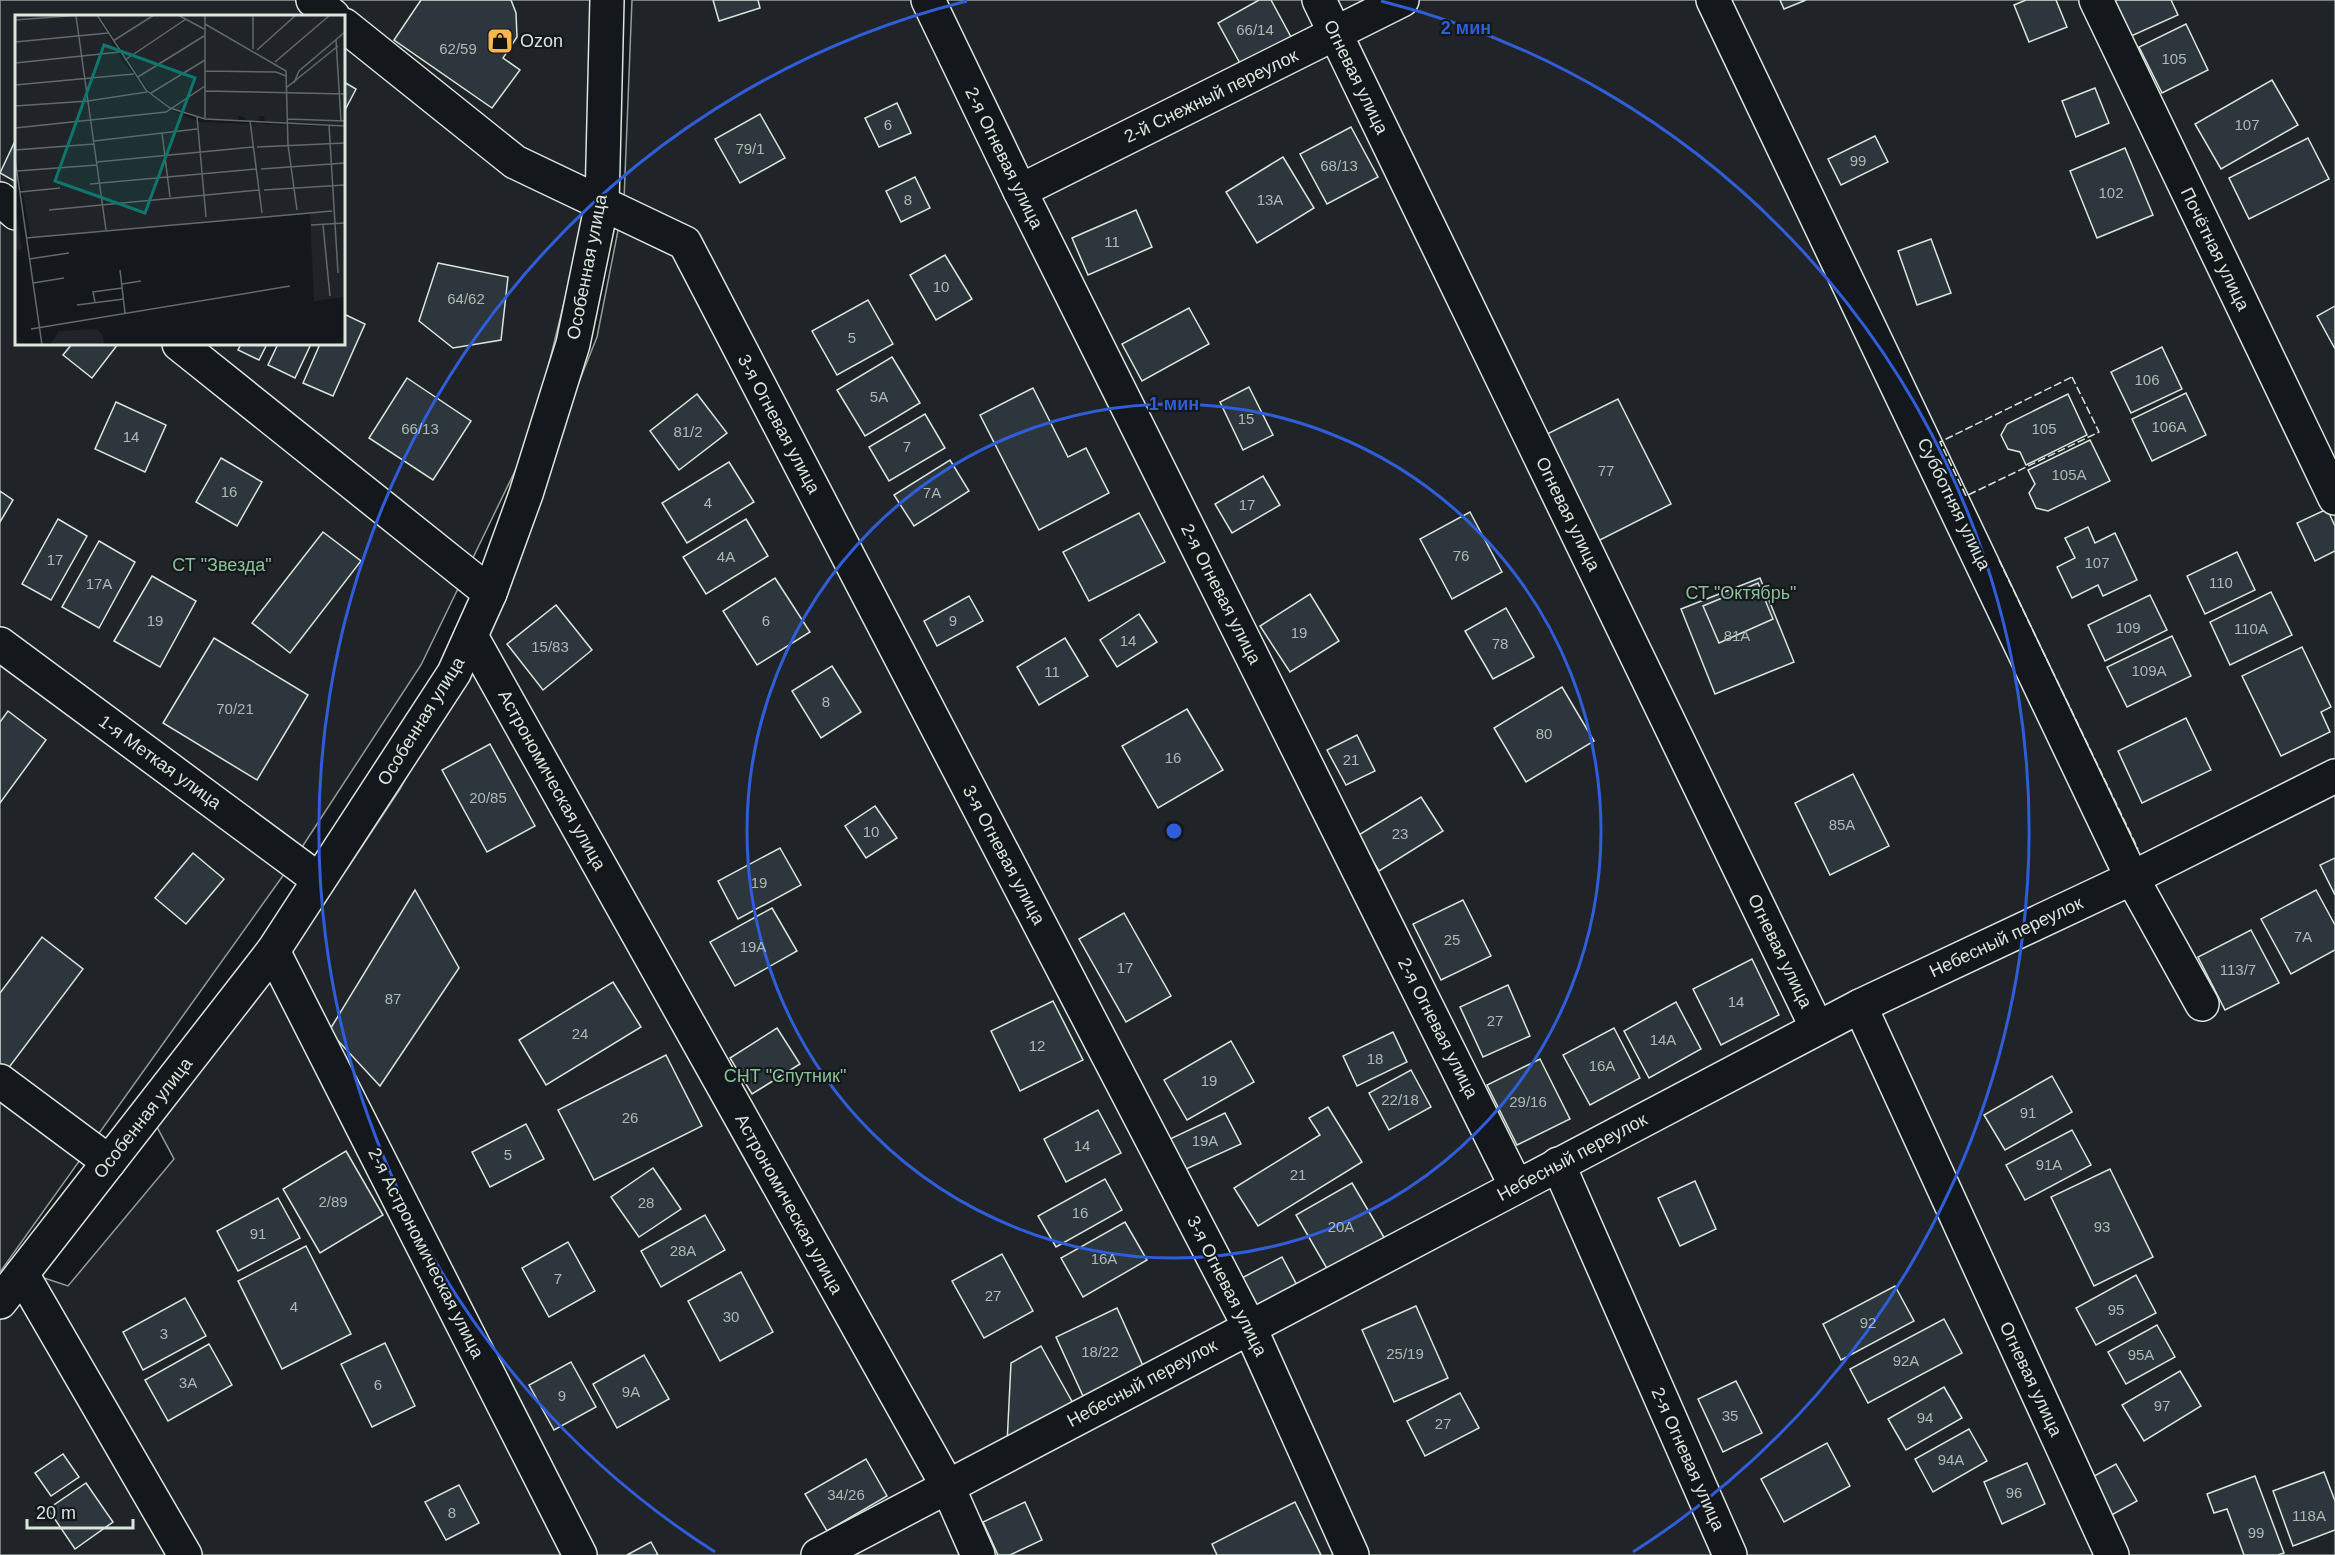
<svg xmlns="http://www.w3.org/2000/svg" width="2335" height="1555" viewBox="0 0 2335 1555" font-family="Helvetica,sans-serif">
<rect width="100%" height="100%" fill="#14181c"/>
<g fill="#202428" stroke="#939e99" stroke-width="1.5" fill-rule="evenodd">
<path d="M 0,0 L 594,0 L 587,210 L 530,440 L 421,665 L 287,870 L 0,1272 ZM 16,16 L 344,16 L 344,344 L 16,344 Z"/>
<polygon points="632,0 2335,0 2335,1555 0,1555 0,1320 35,1275 68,1286 174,1159 157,1127 349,866 400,789 461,676 597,337 624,200"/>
</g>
<g fill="#2c363c" stroke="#d8e6dc" stroke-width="1.5">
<polygon points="421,0 511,0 516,13 517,37 503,58 520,70 492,108 394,40"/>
<polygon points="713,0 758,0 760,8 719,21"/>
<polygon points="1259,0 1271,0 1291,37 1241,65 1218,23"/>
<polygon points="1780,0 1806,0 1784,9"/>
<polygon points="2026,0 2056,0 2067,27 2029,42 2014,5"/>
<polygon points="2112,0 2171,0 2178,15 2129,37"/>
<polygon points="2186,24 2208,70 2162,93 2139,47"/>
<polygon points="2272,80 2298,125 2221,169 2195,124"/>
<polygon points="344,82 356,89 344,112"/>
<polygon points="2095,88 2109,123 2076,137 2062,101"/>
<polygon points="897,103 911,133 879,147 865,118"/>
<polygon points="760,114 785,158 740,183 715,139"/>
<polygon points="1351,127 1378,177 1327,204 1300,154"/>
<polygon points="1875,136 1888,162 1841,185 1828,159"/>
<polygon points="2308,138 2329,179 2249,219 2229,178"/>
<polygon points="16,139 16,182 0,173"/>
<polygon points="2125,148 2153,215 2097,238 2070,171"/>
<polygon points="1283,157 1314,208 1257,243 1226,192"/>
<polygon points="915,177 930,208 901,222 886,191"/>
<polygon points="1136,210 1152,247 1088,275 1072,238"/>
<polygon points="1931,239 1951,293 1917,305 1898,251"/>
<polygon points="945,255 972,299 936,320 910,275"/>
<polygon points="438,263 508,277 501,340 453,348 419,321"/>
<polygon points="868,300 893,344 837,375 812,331"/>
<polygon points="2335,306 2335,349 2317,316"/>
<polygon points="1189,308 1209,344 1142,381 1122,344"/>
<polygon points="344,314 365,324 333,396 303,383 320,344 344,344"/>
<polygon points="72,344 118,344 92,378 63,355"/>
<polygon points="241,344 267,344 259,360 238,350"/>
<polygon points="278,344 311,344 295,378 268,365"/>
<polygon points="2162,347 2182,389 2131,413 2111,372"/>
<polygon points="892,357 920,403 865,436 837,390"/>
<polygon points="407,378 471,421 433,480 369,438"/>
<polygon points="1249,387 1273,435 1243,450 1220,402"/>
<polygon points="1033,388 1068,457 1086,448 1109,493 1039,530 980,415"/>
<polygon points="2186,393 2206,435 2152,461 2132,419"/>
<polygon points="697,394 727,433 679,470 650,431"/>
<polygon points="2068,394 2087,435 2026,465 2020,452 2008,449 2001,435 2007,424"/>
<polygon points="1618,399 1671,504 1594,543 1541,437"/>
<polygon points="116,402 166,425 145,472 95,449"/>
<polygon points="925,414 945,448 889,481 869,447"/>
<polygon points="2090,440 2110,481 2048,511 2036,508 2029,493 2035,484 2028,470"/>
<polygon points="221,458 262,482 237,526 196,502"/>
<polygon points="950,460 969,491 914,526 894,495"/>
<polygon points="729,462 754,502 687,543 662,503"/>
<polygon points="1263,476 1280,505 1232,533 1215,504"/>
<polygon points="0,491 13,500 0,522"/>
<polygon points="2327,509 2335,526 2335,551 2315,561 2297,523"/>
<polygon points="1470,512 1502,572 1452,599 1420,539"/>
<polygon points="1139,513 1165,562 1089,601 1063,552"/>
<polygon points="58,519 87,536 51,600 22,584"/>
<polygon points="746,519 768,556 706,594 683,557"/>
<polygon points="2088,527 2095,543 2115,533 2137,580 2103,596 2098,585 2072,598 2057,567 2075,558 2065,538"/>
<polygon points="323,532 361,561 290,653 252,623"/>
<polygon points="99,541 135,562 99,628 62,607"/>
<polygon points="2237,552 2255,590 2205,614 2187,576"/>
<polygon points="152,576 196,601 160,667 114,641"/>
<polygon points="775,578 810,632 757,665 723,611"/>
<polygon points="1760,578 1794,662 1715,694 1681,609"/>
<polygon points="1758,583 1773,619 1719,643 1703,606"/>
<polygon points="2271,592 2292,635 2230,665 2210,622"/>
<polygon points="1310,594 1339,641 1290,672 1260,626"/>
<polygon points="2150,595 2167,630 2105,661 2088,625"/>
<polygon points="969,596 983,621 937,646 924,621"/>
<polygon points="556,605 592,650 543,690 507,644"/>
<polygon points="1506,608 1534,657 1493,679 1465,631"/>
<polygon points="1139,614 1157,642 1117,667 1100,640"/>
<polygon points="2172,636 2191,676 2127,707 2107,667"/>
<polygon points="214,638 308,695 257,780 163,723"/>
<polygon points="1065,638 1088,676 1039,705 1017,667"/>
<polygon points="2302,647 2331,707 2321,712 2330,732 2281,756 2242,676"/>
<polygon points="832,666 861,712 821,738 792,691"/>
<polygon points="1562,687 1594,741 1526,782 1494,728"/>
<polygon points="1187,709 1223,770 1158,808 1122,746"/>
<polygon points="8,711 46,740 0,803 0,722"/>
<polygon points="2186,718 2211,770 2142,803 2118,751"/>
<polygon points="1357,735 1375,771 1346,785 1327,750"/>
<polygon points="490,744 535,826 487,852 442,770"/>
<polygon points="1853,774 1889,846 1830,875 1795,803"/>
<polygon points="1421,797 1443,831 1379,871 1357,836"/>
<polygon points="875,806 897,838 866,858 845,826"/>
<polygon points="780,848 801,885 738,919 718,881"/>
<polygon points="193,853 224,879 186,924 155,898"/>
<polygon points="2335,858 2335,895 2320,865"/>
<polygon points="415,890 459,968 380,1086 329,1031"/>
<polygon points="2316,890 2335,925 2335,950 2291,974 2261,919"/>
<polygon points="1463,900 1491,956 1441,980 1413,924"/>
<polygon points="772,908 797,951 735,986 710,942"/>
<polygon points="1124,913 1171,996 1126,1022 1079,939"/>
<polygon points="2251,930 2279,983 2225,1010 2198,957"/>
<polygon points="42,937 83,969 4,1074 0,1071 0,993"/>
<polygon points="1752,959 1779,1015 1721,1045 1693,989"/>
<polygon points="613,982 641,1027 546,1085 519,1040"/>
<polygon points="1508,985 1530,1036 1483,1057 1460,1007"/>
<polygon points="1053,1001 1083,1060 1020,1091 991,1031"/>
<polygon points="1676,1002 1701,1049 1649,1078 1624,1031"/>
<polygon points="777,1028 800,1064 752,1094 730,1058"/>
<polygon points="1614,1028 1640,1078 1590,1105 1563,1055"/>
<polygon points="1393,1032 1407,1062 1357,1086 1343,1056"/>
<polygon points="1231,1041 1254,1082 1187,1120 1164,1080"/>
<polygon points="666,1055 702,1126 594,1180 558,1110"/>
<polygon points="1540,1059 1570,1119 1517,1145 1487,1085"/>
<polygon points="1411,1070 1431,1107 1389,1130 1369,1093"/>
<polygon points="2052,1076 2072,1112 2005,1150 1984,1115"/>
<polygon points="1328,1107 1362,1162 1258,1226 1234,1188 1320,1135 1309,1118"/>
<polygon points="1098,1110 1121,1153 1066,1182 1044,1139"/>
<polygon points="1225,1113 1241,1144 1184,1170 1170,1139"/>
<polygon points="526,1124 544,1159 490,1187 472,1152"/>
<polygon points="2072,1130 2091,1165 2025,1200 2006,1165"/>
<polygon points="346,1151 383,1215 320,1253 283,1189"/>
<polygon points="653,1168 681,1209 639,1237 611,1197"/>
<polygon points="2110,1169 2153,1257 2094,1286 2051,1197"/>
<polygon points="1105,1179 1122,1210 1056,1247 1038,1216"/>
<polygon points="1695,1181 1716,1229 1680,1246 1658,1198"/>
<polygon points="1352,1183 1385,1239 1329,1272 1296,1215"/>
<polygon points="278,1198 300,1238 238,1271 217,1231"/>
<polygon points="705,1215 725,1250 661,1287 641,1251"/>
<polygon points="1125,1222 1147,1260 1083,1297 1061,1258"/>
<polygon points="568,1242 595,1291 549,1317 522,1268"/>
<polygon points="306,1246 351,1334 282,1369 238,1281"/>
<polygon points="1002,1254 1033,1311 984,1338 952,1281"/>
<polygon points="1282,1257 1299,1289 1256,1313 1238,1280"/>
<polygon points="741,1272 773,1332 720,1361 688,1301"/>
<polygon points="2136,1275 2156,1313 2096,1345 2076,1308"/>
<polygon points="1895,1286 1914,1321 1841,1360 1823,1324"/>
<polygon points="185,1298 206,1336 143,1370 123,1332"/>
<polygon points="1416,1306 1448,1378 1394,1402 1362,1330"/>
<polygon points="1117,1308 1144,1368 1083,1396 1056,1337"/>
<polygon points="1944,1319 1962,1353 1868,1403 1850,1369"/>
<polygon points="2157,1325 2175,1357 2126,1384 2108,1352"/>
<polygon points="385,1343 415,1406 372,1427 341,1364"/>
<polygon points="209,1344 232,1385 168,1421 145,1380"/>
<polygon points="1041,1346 1074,1405 1007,1444 1011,1363"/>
<polygon points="644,1355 669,1399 617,1428 593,1384"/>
<polygon points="571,1362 596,1407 554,1430 529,1385"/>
<polygon points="2180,1371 2201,1406 2144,1441 2122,1405"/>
<polygon points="1736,1381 1762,1433 1723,1452 1698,1399"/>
<polygon points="1944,1387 1962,1418 1906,1450 1888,1419"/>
<polygon points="1460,1393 1479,1428 1425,1456 1407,1421"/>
<polygon points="1969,1429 1987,1461 1933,1492 1915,1459"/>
<polygon points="1827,1443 1850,1486 1784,1522 1761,1479"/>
<polygon points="63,1454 79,1477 51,1496 35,1473"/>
<polygon points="866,1459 887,1496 827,1531 805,1494"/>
<polygon points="2027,1463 2045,1504 2002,1524 1984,1482"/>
<polygon points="2116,1464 2137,1501 2108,1517 2087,1480"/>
<polygon points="2324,1472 2335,1501 2335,1530 2293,1546 2273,1491"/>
<polygon points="2255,1476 2284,1553 2278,1555 2244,1555 2227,1509 2214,1513 2207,1494"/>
<polygon points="86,1483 113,1522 75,1549 48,1509"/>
<polygon points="459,1485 479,1523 446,1540 425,1502"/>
<polygon points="1025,1502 1042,1540 1010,1555 998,1555 983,1522"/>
<polygon points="1295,1502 1321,1555 1217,1555 1212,1544"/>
<polygon points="651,1542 658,1555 627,1555"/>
</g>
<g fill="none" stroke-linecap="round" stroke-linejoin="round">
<g stroke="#d8e6dc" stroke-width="36">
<g id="minor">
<polyline points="313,0 333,16"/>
<polyline points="928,0 1020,191 1516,1186"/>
<polyline points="1319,0 1817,1028"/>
<polyline points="1713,0 2132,878 2202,1004"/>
<polyline points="2096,0 2335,498"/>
<polyline points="344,25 515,162 685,243 1249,1326 1352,1555"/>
<polyline points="1020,191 1402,0"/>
<polyline points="0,199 16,213"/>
<polyline points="179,344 490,593"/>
<polyline points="471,636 947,1485 978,1555"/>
<polyline points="0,644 319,880"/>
<polyline points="273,951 580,1555"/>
<polyline points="1860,1006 2112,1555"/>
<polyline points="0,1081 109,1162"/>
<polyline points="1558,1164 1730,1555"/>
<polyline points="22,1274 185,1555"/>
<polyline points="818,1555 1860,1006 2132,878 2335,776"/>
</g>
</g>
<g stroke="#d8e6dc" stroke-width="36">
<polyline id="major" points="0,1302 273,951 454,673 490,593 526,494 573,344 602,203 607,0"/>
</g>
<use href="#minor" stroke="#14181c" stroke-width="33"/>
<use href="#major" stroke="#14181c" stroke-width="33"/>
<g stroke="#d8e6dc" stroke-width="1.5" stroke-dasharray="8 3" stroke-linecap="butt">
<polygon points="2072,377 2099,432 1966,496 1940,442"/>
<polyline points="1999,560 2138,849"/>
</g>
</g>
<g fill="none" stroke="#305dd8" stroke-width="3">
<circle cx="1174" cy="831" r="427"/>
<path d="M715 1552A855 855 0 0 1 967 1M1381 1A855 855 0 0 1 1633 1552"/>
</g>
<defs>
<g id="shop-square" transform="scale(1.35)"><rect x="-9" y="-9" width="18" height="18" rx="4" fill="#ffb74d" stroke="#14181c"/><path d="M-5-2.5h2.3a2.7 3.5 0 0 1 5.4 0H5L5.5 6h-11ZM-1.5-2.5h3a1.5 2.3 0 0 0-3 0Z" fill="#111"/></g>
</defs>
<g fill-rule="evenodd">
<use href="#shop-square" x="500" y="41"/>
</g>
<g text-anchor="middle" stroke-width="4.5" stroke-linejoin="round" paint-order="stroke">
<g font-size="15" fill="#adbab4">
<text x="1255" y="35">66/14</text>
<text x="458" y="54">62/59</text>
<text x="2174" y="64">105</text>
<text x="888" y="130">6</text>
<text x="2247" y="130">107</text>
<text x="750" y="154">79/1</text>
<text x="1858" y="166">99</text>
<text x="1339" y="171">68/13</text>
<text x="2111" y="198">102</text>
<text x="908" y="205">8</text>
<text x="1270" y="205">13А</text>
<text x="1112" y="247">11</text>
<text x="941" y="292">10</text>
<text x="466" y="304">64/62</text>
<text x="852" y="343">5</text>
<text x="2147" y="385">106</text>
<text x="879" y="402">5А</text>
<text x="1246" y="424">15</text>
<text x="2169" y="432">106А</text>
<text x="420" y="434">66/13</text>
<text x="2044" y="434">105</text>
<text x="688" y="437">81/2</text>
<text x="131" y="442">14</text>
<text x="907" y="452">7</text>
<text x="1606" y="476">77</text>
<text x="2069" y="480">105А</text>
<text x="229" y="497">16</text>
<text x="932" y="498">7А</text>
<text x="708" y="508">4</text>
<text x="1247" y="510">17</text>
<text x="1461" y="561">76</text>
<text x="726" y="562">4А</text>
<text x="55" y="565">17</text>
<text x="2097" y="568">107</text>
<text x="2221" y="588">110</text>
<text x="99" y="589">17А</text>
<text x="155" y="626">19</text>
<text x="766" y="626">6</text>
<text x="953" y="626">9</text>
<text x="2128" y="633">109</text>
<text x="2251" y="634">110А</text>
<text x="1299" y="638">19</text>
<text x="1737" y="641">81А</text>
<text x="1128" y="646">14</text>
<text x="1500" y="649">78</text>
<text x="550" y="652">15/83</text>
<text x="2149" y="676">109А</text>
<text x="1052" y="677">11</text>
<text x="826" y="707">8</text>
<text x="235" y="714">70/21</text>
<text x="1544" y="739">80</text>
<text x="1173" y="763">16</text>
<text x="1351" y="765">21</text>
<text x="488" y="803">20/85</text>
<text x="1842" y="830">85А</text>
<text x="871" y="837">10</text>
<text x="1400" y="839">23</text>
<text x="759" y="888">19</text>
<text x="2303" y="942">7А</text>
<text x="1452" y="945">25</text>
<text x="753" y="952">19А</text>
<text x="1125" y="973">17</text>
<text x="2238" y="975">113/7</text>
<text x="393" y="1004">87</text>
<text x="1736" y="1007">14</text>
<text x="1495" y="1026">27</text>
<text x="580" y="1039">24</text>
<text x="1663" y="1045">14А</text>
<text x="1037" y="1051">12</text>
<text x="1375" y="1064">18</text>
<text x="1602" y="1071">16А</text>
<text x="1209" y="1086">19</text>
<text x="1400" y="1105">22/18</text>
<text x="1528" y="1107">29/16</text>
<text x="2028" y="1118">91</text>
<text x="630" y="1123">26</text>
<text x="1205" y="1146">19А</text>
<text x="1082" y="1151">14</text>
<text x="508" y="1160">5</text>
<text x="2049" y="1170">91А</text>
<text x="1298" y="1180">21</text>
<text x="333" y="1207">2/89</text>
<text x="646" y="1208">28</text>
<text x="1080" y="1218">16</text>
<text x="1341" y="1232">20А</text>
<text x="2102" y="1232">93</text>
<text x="258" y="1239">91</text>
<text x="683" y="1256">28А</text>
<text x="1104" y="1264">16А</text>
<text x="558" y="1284">7</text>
<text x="993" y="1301">27</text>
<text x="294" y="1312">4</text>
<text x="2116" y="1315">95</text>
<text x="731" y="1322">30</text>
<text x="1868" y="1328">92</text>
<text x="164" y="1339">3</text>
<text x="1100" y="1357">18/22</text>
<text x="1405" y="1359">25/19</text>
<text x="2141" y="1360">95А</text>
<text x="1906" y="1366">92А</text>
<text x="188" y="1388">3А</text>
<text x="378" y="1390">6</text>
<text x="631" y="1397">9А</text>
<text x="562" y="1401">9</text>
<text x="2162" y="1411">97</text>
<text x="1730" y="1421">35</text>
<text x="1925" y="1423">94</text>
<text x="1443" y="1429">27</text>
<text x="1951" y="1465">94А</text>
<text x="2014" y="1498">96</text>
<text x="846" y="1500">34/26</text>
<text x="452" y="1518">8</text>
<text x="2309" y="1521">118А</text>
<text x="2256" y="1538">99</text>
</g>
<g font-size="18" fill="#d8e6dc" stroke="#14181c" text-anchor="start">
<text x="520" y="47">Ozon</text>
</g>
<g font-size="18" fill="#d8e6dc" stroke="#14181c">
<text transform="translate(1356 77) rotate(64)" y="6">Огневая улица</text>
<text transform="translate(1211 96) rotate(-26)" y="6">2-й Снежный переулок</text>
<text transform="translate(1004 158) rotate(64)" y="6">2-я Огневая улица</text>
<text transform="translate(2215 249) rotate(64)" y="6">Почётная улица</text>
<text transform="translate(587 267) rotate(-79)" y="6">Особенная улица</text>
<text transform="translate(779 424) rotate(62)" y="6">3-я Огневая улица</text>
<text transform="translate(1954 504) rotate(64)" y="6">Субботняя улица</text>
<text transform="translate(1568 514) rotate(64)" y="6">Огневая улица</text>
<text transform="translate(1221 594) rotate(63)" y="6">2-я Огневая улица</text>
<text transform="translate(421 721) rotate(-58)" y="6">Особенная улица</text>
<text transform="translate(160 762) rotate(36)" y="6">1-я Меткая улица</text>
<text transform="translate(552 780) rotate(61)" y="6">Астрономическая улица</text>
<text transform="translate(1004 855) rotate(62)" y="6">3-я Огневая улица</text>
<text transform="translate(2006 937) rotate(-25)" y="6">Небесный переулок</text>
<text transform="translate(1780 951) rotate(64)" y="6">Огневая улица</text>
<text transform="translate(1438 1028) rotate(63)" y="6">2-я Огневая улица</text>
<text transform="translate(143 1118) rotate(-52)" y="6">Особенная улица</text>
<text transform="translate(1572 1157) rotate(-28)" y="6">Небесный переулок</text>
<text transform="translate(789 1204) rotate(61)" y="6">Астрономическая улица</text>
<text transform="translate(426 1253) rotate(63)" y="6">2-я Астрономическая улица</text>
<text transform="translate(1227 1286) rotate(63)" y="6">3-я Огневая улица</text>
<text transform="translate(2031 1379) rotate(65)" y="6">Огневая улица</text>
<text transform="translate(1142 1383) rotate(-28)" y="6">Небесный переулок</text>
<text transform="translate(1688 1459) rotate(66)" y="6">2-я Огневая улица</text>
</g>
<g font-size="18" fill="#8ac095" stroke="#14181c">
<text x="222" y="571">СТ "Звезда"</text>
<text x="1741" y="599">СТ "Октябрь"</text>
<text x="785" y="1082">СНТ "Спутник"</text>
</g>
</g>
<g transform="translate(15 15)">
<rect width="330" height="330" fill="#14181c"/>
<path d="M 0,0 L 81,0 L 109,48 L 131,75 L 155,95 L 185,107 L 330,112 L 330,282 L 299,286 L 295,199 L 16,223 L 0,134 ZM 84,0 L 330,0 L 330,110 L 250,107 L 249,101 L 243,101 L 244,107 L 230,106 L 230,102 L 223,101 L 223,106 L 189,104 L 155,92 L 132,73 ZM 0,191 L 7,234 L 0,235 ZM 82,314 L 88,321 L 89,330 L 35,330 L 44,316 Z" fill="#202428"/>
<path fill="none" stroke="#626a69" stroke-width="1.5" d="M 82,0 L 131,75 L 155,93 L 190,104 L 330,111M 163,0 L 189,14M 190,0 L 190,103M 238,0 L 238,34M 61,1 L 91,215M 0,5 L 66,0M 190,9 L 271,56 L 273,130 L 282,195M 321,25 L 326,106M 98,26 L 139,0M 0,27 L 93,18M 242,35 L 281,0M 110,45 L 171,4M 260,47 L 315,0M 0,48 L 105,37M 190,56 L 261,57 L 271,61M 123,62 L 189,21M 279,68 L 284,56 L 330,17M 0,70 L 119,59M 271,73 L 323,31M 190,76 L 330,79M 136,78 L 190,45M 0,91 L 73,86 L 132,77M 182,102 L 191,202M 272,104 L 330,106M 235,106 L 247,198M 314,110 L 323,258M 0,113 L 151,97 L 190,71M 147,118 L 155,182M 79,126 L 182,114M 242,132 L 330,128M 0,135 L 79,129M 0,143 L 27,330M 82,147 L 238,132M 246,154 L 330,148M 2,156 L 82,150M 75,169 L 241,154M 249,175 L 330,170M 5,177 L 45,173M 34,195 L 244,175M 296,210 L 330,208M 308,210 L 315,281M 11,223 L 317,196M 14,244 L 54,238M 105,255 L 110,298M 18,268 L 49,263M 107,269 L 126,266M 80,287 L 78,277 L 107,273M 62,290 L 109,284M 16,314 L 275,271"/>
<path fill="#0f766e" fill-opacity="0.15" stroke="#0f766e" stroke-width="3" d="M 89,30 L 180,63 L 130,198 L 40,166 Z"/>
<rect width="330" height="330" fill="none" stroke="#d8e6dc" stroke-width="3"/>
</g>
<circle cx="1174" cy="831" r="9" fill="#305dd8" stroke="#14181c" stroke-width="3"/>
<g font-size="18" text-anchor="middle" font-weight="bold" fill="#305dd8" stroke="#14181c" stroke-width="4.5" stroke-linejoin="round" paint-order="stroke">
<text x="1466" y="34">2 мин</text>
<text x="1174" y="410">1 мин</text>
</g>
<path d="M27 1519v9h106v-9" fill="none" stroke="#d8e6dc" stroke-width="3"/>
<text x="36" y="1519" font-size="18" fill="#d8e6dc" stroke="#14181c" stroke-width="4.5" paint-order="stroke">20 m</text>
</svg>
